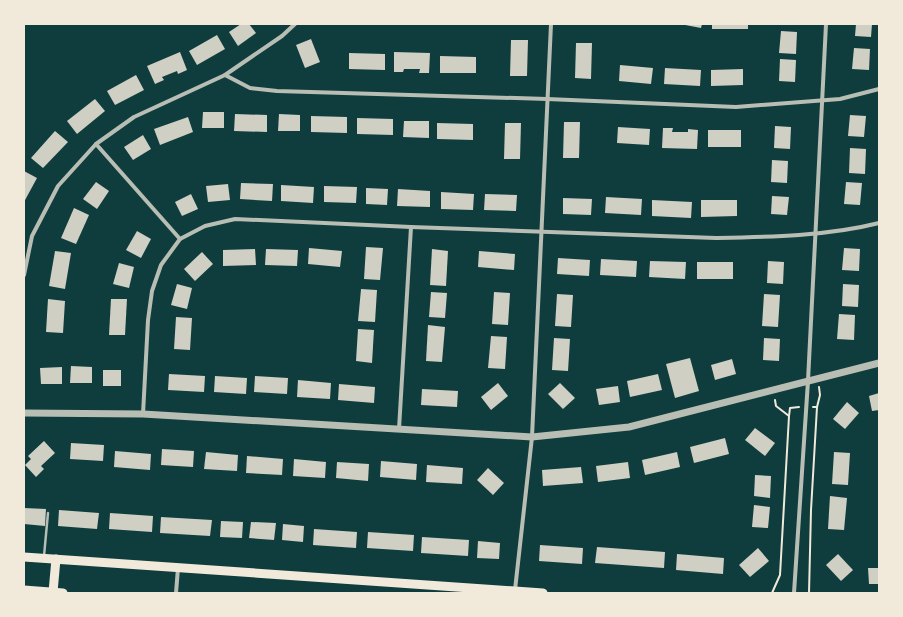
<svg xmlns="http://www.w3.org/2000/svg" width="903" height="617" viewBox="0 0 903 617" font-family="Ubuntu,sans-serif">
<rect width="100%" height="100%" fill="#0f3d3e"/>
<g fill="#cfcfc3">
<polygon points="241,24 249,24 256,33 238,46 229,32"/>
<polygon points="680,24 702,24 701,28"/>
<rect x="712" y="24" width="36" height="5"/>
<polygon points="856,24 872,24 871,37 855,36"/>
<polygon points="781,31 797,32 796,54 779,53"/>
<polygon points="217,35 225,49 197,65 189,51"/>
<polygon points="311,39 320,62 305,68 296,45"/>
<polygon points="511,40 528,40 527,76 510,76"/>
<polygon points="576,43 592,43 591,79 575,78"/>
<polygon points="854,48 870,49 869,70 852,69"/>
<polygon points="180,52 187,70 178,74 177,71 162,77 164,80 155,84 147,66"/>
<polygon points="394,52 430,53 429,73 419,73 420,69 404,69 403,72 394,72"/>
<polygon points="349,53 385,54 385,70 349,69"/>
<polygon points="440,56 476,57 476,73 440,73"/>
<polygon points="780,59 796,60 795,82 779,81"/>
<polygon points="620,65 653,68 651,84 619,81"/>
<polygon points="665,68 701,70 700,86 664,84"/>
<polygon points="743,69 743,85 711,86 711,70"/>
<polygon points="136,75 144,90 115,105 107,91"/>
<polygon points="95,99 105,111 77,134 67,121"/>
<polygon points="203,112 224,112 224,128 202,128"/>
<polygon points="235,114 267,115 267,132 234,131"/>
<polygon points="279,114 300,115 300,131 278,131"/>
<polygon points="850,115 866,116 864,137 848,136"/>
<polygon points="311,116 347,117 347,133 311,132"/>
<polygon points="188,117 193,132 160,145 154,129"/>
<polygon points="357,118 393,119 393,135 357,134"/>
<polygon points="404,121 429,121 429,138 403,137"/>
<polygon points="564,122 580,122 579,158 563,158"/>
<polygon points="437,123 473,124 473,140 437,139"/>
<polygon points="505,123 521,123 520,159 504,159"/>
<polygon points="775,126 791,127 790,149 774,148"/>
<polygon points="618,127 650,129 649,145 617,143"/>
<polygon points="663,128 673,128 672,132 688,132 688,129 698,130 697,149 662,148"/>
<rect x="708" y="130" width="33" height="17"/>
<polygon points="55,131 68,142 43,168 31,158"/>
<polygon points="143,135 151,149 133,160 124,147"/>
<polygon points="850,148 866,149 865,174 849,173"/>
<polygon points="772,160 788,161 787,183 771,182"/>
<polygon points="24,171 37,178 24,202"/>
<polygon points="96,182 109,191 97,209 83,199"/>
<polygon points="846,182 862,183 860,205 844,204"/>
<polygon points="241,183 273,184 272,201 240,199"/>
<polygon points="228,184 230,200 208,202 206,186"/>
<polygon points="281,185 314,187 313,203 281,201"/>
<polygon points="324,186 357,187 356,203 324,202"/>
<polygon points="366,188 388,189 387,205 366,204"/>
<polygon points="398,189 430,191 430,207 397,206"/>
<polygon points="441,192 474,194 473,210 441,209"/>
<polygon points="191,194 198,209 182,216 175,202"/>
<polygon points="485,194 517,195 516,211 484,210"/>
<polygon points="772,196 789,197 787,215 771,214"/>
<polygon points="606,197 642,199 641,215 605,213"/>
<polygon points="563,198 592,199 591,215 563,214"/>
<polygon points="652,200 692,202 691,218 652,216"/>
<polygon points="701,200 737,200 737,216 701,217"/>
<polygon points="74,208 89,215 76,244 61,238"/>
<polygon points="137,231 151,239 141,258 126,250"/>
<polygon points="366,247 383,248 380,280 364,279"/>
<polygon points="309,248 342,251 340,267 308,264"/>
<polygon points="844,248 860,249 859,271 842,270"/>
<polygon points="255,249 256,265 223,266 223,250"/>
<polygon points="266,249 298,250 297,266 265,265"/>
<polygon points="432,249 448,251 446,286 430,285"/>
<polygon points="55,251 71,253 65,289 49,286"/>
<polygon points="479,251 515,254 514,270 478,267"/>
<polygon points="202,252 213,264 195,281 184,269"/>
<polygon points="558,258 590,260 589,276 557,274"/>
<polygon points="601,259 637,261 636,277 600,275"/>
<polygon points="650,261 686,262 685,279 649,277"/>
<polygon points="768,261 784,262 783,284 767,283"/>
<rect x="697" y="262" width="36" height="17"/>
<polygon points="119,263 134,267 129,288 113,284"/>
<polygon points="177,284 192,288 187,309 171,305"/>
<polygon points="843,284 859,285 858,307 842,306"/>
<polygon points="361,289 377,290 375,322 358,321"/>
<polygon points="431,292 447,293 445,318 429,317"/>
<polygon points="494,292 510,293 508,325 492,324"/>
<polygon points="557,294 573,295 571,327 555,326"/>
<polygon points="764,294 780,295 778,327 762,326"/>
<polygon points="48,299 65,301 63,333 46,332"/>
<polygon points="111,299 127,299 125,335 109,335"/>
<polygon points="839,314 855,315 854,340 837,339"/>
<polygon points="176,317 192,318 190,350 174,349"/>
<polygon points="428,325 445,327 442,362 426,361"/>
<polygon points="358,329 374,330 372,363 356,361"/>
<polygon points="491,336 507,337 505,369 488,368"/>
<polygon points="554,338 570,339 568,371 552,370"/>
<polygon points="764,338 780,339 779,361 763,360"/>
<polygon points="690,358 699,391 675,398 666,364"/>
<polygon points="732,359 736,374 715,380 711,365"/>
<polygon points="71,366 92,367 92,383 70,383"/>
<polygon points="62,367 62,384 41,384 40,368"/>
<rect x="103" y="370" width="18" height="16"/>
<polygon points="169,374 205,376 204,392 168,390"/>
<polygon points="658,374 662,390 630,397 627,381"/>
<polygon points="215,376 247,378 246,394 214,392"/>
<polygon points="255,376 288,378 287,394 254,392"/>
<polygon points="298,380 331,383 330,399 297,397"/>
<polygon points="498,383 508,396 491,410 481,397"/>
<polygon points="560,383 575,398 563,409 548,394"/>
<polygon points="339,384 375,387 374,403 338,400"/>
<polygon points="618,386 620,402 599,405 596,389"/>
<polygon points="422,389 458,391 457,407 421,405"/>
<polygon points="879,393 879,410 872,411 869,396"/>
<polygon points="847,402 859,413 845,429 833,419"/>
<polygon points="755,428 775,443 765,456 745,440"/>
<polygon points="725,438 729,454 694,463 690,447"/>
<polygon points="44,441 55,453 41,466 44,469 36,477 25,465 31,459 28,456"/>
<polygon points="71,443 104,445 103,461 70,459"/>
<polygon points="162,449 194,451 193,467 161,465"/>
<polygon points="115,451 151,454 150,470 114,467"/>
<polygon points="206,452 238,455 237,471 204,469"/>
<polygon points="677,452 680,467 645,475 642,460"/>
<polygon points="834,452 850,453 848,485 832,484"/>
<polygon points="247,456 283,459 282,475 246,473"/>
<polygon points="294,459 326,462 325,478 293,476"/>
<polygon points="381,461 417,464 416,480 380,477"/>
<polygon points="337,462 369,464 368,481 336,478"/>
<polygon points="628,462 630,478 598,482 596,466"/>
<polygon points="427,465 463,468 462,484 426,482"/>
<polygon points="581,467 583,483 543,486 542,470"/>
<polygon points="488,468 504,483 493,495 477,480"/>
<polygon points="755,475 771,476 770,498 754,496"/>
<polygon points="830,496 847,498 844,530 828,529"/>
<polygon points="754,505 770,507 768,528 752,527"/>
<polygon points="24,508 46,509 45,526 24,524"/>
<polygon points="59,510 99,513 97,529 58,526"/>
<polygon points="110,513 153,516 152,532 109,529"/>
<polygon points="161,517 212,520 210,536 160,533"/>
<polygon points="221,521 243,522 242,538 220,537"/>
<polygon points="251,522 276,523 274,540 249,538"/>
<polygon points="283,524 304,526 303,542 282,540"/>
<polygon points="314,529 357,532 356,548 313,545"/>
<polygon points="368,532 414,535 413,551 367,548"/>
<polygon points="422,537 469,540 468,556 421,553"/>
<polygon points="478,541 500,543 499,559 477,558"/>
<polygon points="540,545 583,548 582,564 539,561"/>
<polygon points="597,547 665,552 664,568 595,563"/>
<polygon points="758,548 769,561 750,577 739,565"/>
<polygon points="677,554 724,558 723,574 676,570"/>
<polygon points="838,554 853,570 841,581 826,565"/>
<polygon points="868,568 879,568 879,584 869,584"/>
</g>
<g fill="none" stroke-linecap="round" stroke-linejoin="round">
<g stroke="#f1e9da" stroke-width="2">
<polyline points="775,400 776,406 789,416"/>
<polyline points="817,407 820,395 819,387"/>
<polyline points="772,593 780,575 789,416 790,408 799,407"/>
<polyline points="809,593 811,510 817,407 813,407"/>
</g>
<polyline stroke="#b8beb3" stroke-width="2.5" points="44,556 48,513"/>
<g stroke="#b8beb3" stroke-width="4">
<polyline points="225,75 250,88 277,91 547,99 736,107 840,99 879,89"/>
<polyline points="96,144 180,239"/>
<polyline points="24,275 32,236 58,186 96,144 134,117 225,75 282,36 295,24"/>
<path d="M 143,414 L 148,320 L 152,291 L 161,265 L 180,239 L 205,226 L 235,219 L 411,227 L 716,238 C 769,237 828,236 879,223"/>
<polyline points="399,429 411,227"/>
<polyline points="515,590 532,437 551,24"/>
<polyline points="176,593 178,568"/>
<polyline points="794,593 808,381 826,24"/>
</g>
<polyline stroke="#b8beb3" stroke-width="7" points="24,413 143,414 532,437 629,427 879,363"/>
<g stroke="#f1e9da" stroke-width="9">
<polyline points="24,557 543,593"/>
<polyline points="24,590 63,593"/>
<polyline points="53,592 56,559"/>
</g>
</g>
<rect width="903" height="617" fill="none" stroke="#f1e9da" stroke-width="50"/>
</svg>
